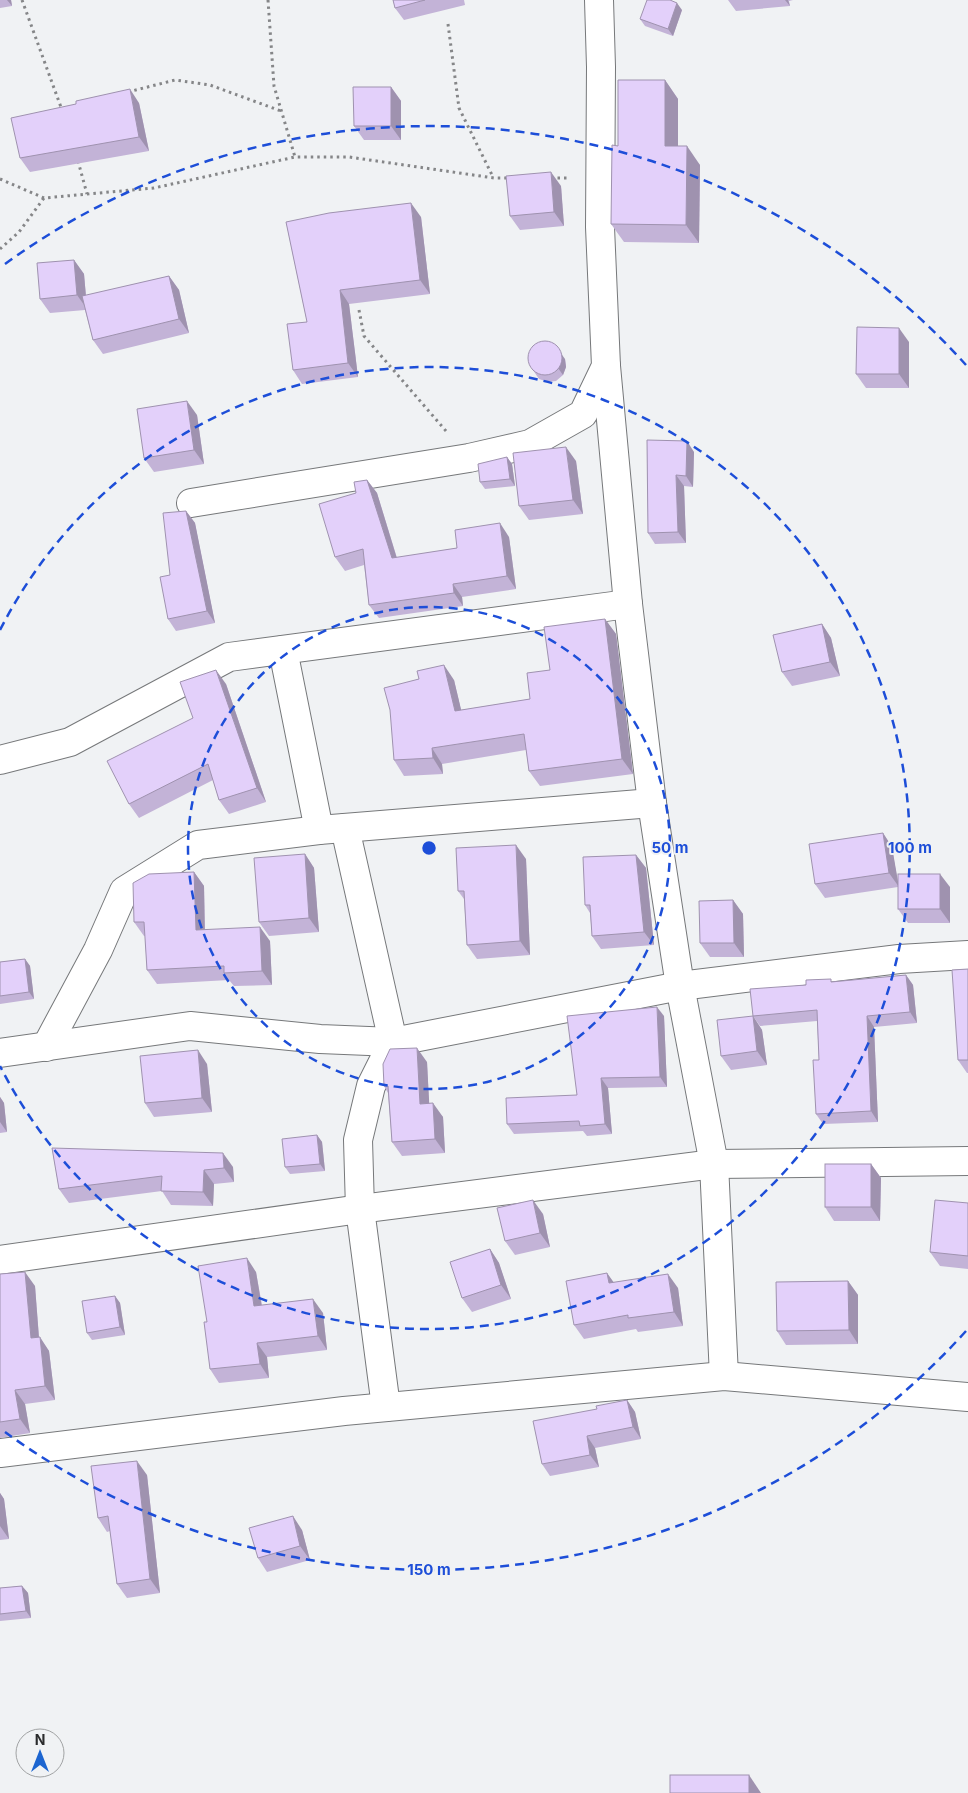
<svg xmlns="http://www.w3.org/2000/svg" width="968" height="1793" viewBox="0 0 968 1793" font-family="Inter,sans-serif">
<rect width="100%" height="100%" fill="#f0f2f4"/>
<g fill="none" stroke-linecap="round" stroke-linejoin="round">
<g stroke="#76787a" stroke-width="30">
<g id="street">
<polyline points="606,366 628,604 652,803 680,986 714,1164 724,1376"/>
<polyline points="191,503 469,458 530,444 583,414 606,366 600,227 601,67 599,0"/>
<polyline points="283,650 319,830"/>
<polyline points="0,760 70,742 229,657 628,604"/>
<polyline points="345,828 393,1042 371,1086 358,1140 360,1209 386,1407"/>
<polyline points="46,1047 98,950 124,891 198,845 319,830 652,803"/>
<polyline points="0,1053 190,1026 320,1039 393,1042 680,986 899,959 968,955"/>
<polyline points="0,1260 360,1209 714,1164 968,1161"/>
<polyline points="0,1453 344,1411 724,1376 968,1397"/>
</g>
</g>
<g stroke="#858688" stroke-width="3" stroke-dasharray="2.5 4" stroke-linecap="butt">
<polyline points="22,0 62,110"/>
<polyline points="268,0 274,86 295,157"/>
<polyline points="448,24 459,108 493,177"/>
<polyline points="128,92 175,80 210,85 281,111"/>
<polyline points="78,161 87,194"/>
<polyline points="551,178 570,178"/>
<polyline points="0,179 44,198 154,188 295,157 349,157 494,178 510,178"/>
<polyline points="0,249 19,232 44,198"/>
<polyline points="359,310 364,336 446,431"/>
</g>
<use href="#street" stroke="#fff" stroke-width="28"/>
</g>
<g fill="#c3b3d7">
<polygon points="0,0 11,0 12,6 0,8"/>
<polygon points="393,0 464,0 465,5 404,20 395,8"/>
<polygon points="728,0 793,0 789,1 790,6 736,11"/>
<polygon points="682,10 673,36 645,26 640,19"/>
<polygon points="665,80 678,99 678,146 700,165 699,243 624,242 611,224 618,146"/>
<polygon points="391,87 401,101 401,140 364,140 354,126"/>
<polygon points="139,103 149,151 30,172 20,158"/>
<polygon points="561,186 564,226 520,230 510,216"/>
<polygon points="421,217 430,294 349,304 358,377 302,384 293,370 307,322 286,222"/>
<polygon points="74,260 84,274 86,296 169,276 179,290 189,333 103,354 93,340 85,310 50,313 40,299"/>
<polygon points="909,342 909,388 866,388 856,374"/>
<polygon points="565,359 566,367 563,375 556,381 548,382 539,379 529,364"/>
<polygon points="197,415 204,464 154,472 144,458"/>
<polygon points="647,440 694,452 693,487 684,486 686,543 655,544 648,533"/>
<polygon points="507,457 512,464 515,486 485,489 480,482"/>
<polygon points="576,461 583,514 529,520 519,506"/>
<polygon points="367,480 377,493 397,558 457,548 509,537 516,589 462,597 463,606 379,618 369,605 364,565 345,571 335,557 356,493"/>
<polygon points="186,511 195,523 215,623 176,631 168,619 170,575"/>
<polygon points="605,619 616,634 633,774 540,786 529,771 526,750 442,764 443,774 404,776 394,760 419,679 454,680 461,710 530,699 550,670"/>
<polygon points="822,624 831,638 840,676 792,686 782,672"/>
<polygon points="226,684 266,802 229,814 219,800 213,780 139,818 129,804 193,718"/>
<polygon points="883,833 892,847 898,885 950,887 950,923 908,923 898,909 898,887 825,898 815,884"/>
<polygon points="305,854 314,868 319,932 269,936 259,922"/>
<polygon points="636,855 646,868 654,945 601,949 592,936 590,913 585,905"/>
<polygon points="526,859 530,955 477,959 467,945 464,899 458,891"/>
<polygon points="194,872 204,886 205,930 270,941 272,985 234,986 229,980 157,984 147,970 145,936 144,936 134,922"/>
<polygon points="733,900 743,914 744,957 710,957 700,943"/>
<polygon points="25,959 30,966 34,999 0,1004 0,962"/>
<polygon points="968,969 968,1073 967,1073 958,1060"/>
<polygon points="906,975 913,985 917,1023 874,1027 878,1122 823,1124 816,1114 819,1060 817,1021 760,1026 753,1016 806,985"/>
<polygon points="664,1016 667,1087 608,1088 612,1134 587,1136 583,1131 514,1134 507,1124 577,1095"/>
<polygon points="753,1016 762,1030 767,1065 731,1070 721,1056"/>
<polygon points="427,1062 429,1104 443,1117 445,1153 402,1156 392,1142 388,1093 384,1086"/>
<polygon points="207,1064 212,1112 154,1117 145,1103"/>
<polygon points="0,1097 4,1103 7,1132 0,1133"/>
<polygon points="317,1135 322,1142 325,1171 290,1174 285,1167"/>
<polygon points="52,1148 233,1167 234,1182 214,1184 213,1206 171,1205 162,1191 69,1203 59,1189"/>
<polygon points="871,1164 881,1178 880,1221 834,1221 825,1207"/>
<polygon points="968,1203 968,1269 940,1266 930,1252"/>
<polygon points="543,1214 550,1247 515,1255 505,1241"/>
<polygon points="490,1249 499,1263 511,1299 472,1312 462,1298"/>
<polygon points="256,1272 262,1305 323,1313 327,1350 267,1357 269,1378 219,1383 210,1369 207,1322"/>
<polygon points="607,1273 613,1282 678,1288 683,1326 638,1332 636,1329 584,1339 574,1325"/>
<polygon points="0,1274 35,1286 39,1337 49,1351 55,1400 25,1404 30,1433 0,1438"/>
<polygon points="848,1281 858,1295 858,1344 786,1345 777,1331"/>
<polygon points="115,1296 120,1303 125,1335 92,1340 87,1333"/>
<polygon points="627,1400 635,1412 641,1439 595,1448 599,1467 550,1476 542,1464 597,1409"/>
<polygon points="147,1475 160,1593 127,1598 117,1584 110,1531 107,1532 98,1518"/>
<polygon points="0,1493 4,1499 9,1539 0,1540"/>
<polygon points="302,1530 310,1560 267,1572 258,1558"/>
<polygon points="22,1586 28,1593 31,1618 0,1621 0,1588"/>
</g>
<g fill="#9f92af">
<polygon points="7,0 11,0 12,6"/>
<polygon points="785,0 788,0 790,6"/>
<polygon points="677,3 682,10 673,36 668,29"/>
<polygon points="665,80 678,99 678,165 665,146"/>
<polygon points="391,87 401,101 401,140 391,126"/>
<polygon points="130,89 139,103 149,151 139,137"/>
<polygon points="687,146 700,165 699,243 686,225"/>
<polygon points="551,172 561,186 564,226 554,212"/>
<polygon points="411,203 421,217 430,294 420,280"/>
<polygon points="74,260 84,274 87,309 77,295"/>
<polygon points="169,276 179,290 189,333 179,319"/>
<polygon points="340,290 349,304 358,377 348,363"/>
<polygon points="899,328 909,342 909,388 899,374"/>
<polygon points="560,352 565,359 566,367 563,375 558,368"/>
<polygon points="187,401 197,415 204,464 194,450"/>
<polygon points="687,441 694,452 693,487 686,476"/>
<polygon points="566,447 576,461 583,514 573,500"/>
<polygon points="507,457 512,464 515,486 510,479"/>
<polygon points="676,475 684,486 686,543 678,532"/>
<polygon points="367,480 377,493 401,572 392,558"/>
<polygon points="186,511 195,523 215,623 207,611"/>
<polygon points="500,523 509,537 516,589 507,576"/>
<polygon points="453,584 462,597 463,606 454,593"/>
<polygon points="605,619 616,634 633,774 622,759"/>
<polygon points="822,624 831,638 840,676 830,662"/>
<polygon points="444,665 454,680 465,726 455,711"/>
<polygon points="216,670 226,684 266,802 257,788"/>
<polygon points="432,748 442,764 443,774 433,758"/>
<polygon points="883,833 892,847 899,887 889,873"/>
<polygon points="516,845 526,859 530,955 520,941"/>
<polygon points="305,854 314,868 319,932 309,918"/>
<polygon points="636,855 646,868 654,945 644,932"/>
<polygon points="194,872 204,886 205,944 196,930"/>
<polygon points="940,874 950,887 950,923 940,909"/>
<polygon points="733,900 743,914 744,957 734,943"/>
<polygon points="260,927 270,941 272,985 262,971"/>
<polygon points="25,959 30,966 34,999 29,992"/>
<polygon points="906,975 913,985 917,1023 910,1012"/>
<polygon points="657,1007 664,1016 667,1087 660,1077"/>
<polygon points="753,1016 762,1030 767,1065 757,1051"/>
<polygon points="867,1016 874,1027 878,1122 871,1111"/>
<polygon points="417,1048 427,1062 430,1118 420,1104"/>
<polygon points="198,1050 207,1064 212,1112 202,1098"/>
<polygon points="601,1078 608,1088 612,1134 605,1124"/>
<polygon points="0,1097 4,1103 7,1132 0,1122"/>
<polygon points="433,1103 443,1117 445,1153 435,1139"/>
<polygon points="317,1135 322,1142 325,1171 320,1164"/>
<polygon points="223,1153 233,1167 234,1182 224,1168"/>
<polygon points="871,1164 881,1178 880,1221 871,1207"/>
<polygon points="204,1170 214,1184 213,1206 203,1192"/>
<polygon points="533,1200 543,1214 550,1247 540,1233"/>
<polygon points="490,1249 499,1263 511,1299 501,1285"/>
<polygon points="247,1258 256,1272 264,1320 254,1306"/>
<polygon points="25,1272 35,1286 40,1352 31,1338"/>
<polygon points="607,1273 617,1287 609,1283"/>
<polygon points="668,1274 678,1288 683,1326 674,1312"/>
<polygon points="848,1281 858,1295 858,1344 849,1330"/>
<polygon points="115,1296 120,1303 125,1335 120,1327"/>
<polygon points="313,1299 323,1313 327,1350 318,1336"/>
<polygon points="40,1337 49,1351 55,1400 45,1386"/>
<polygon points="257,1343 267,1357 269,1378 260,1364"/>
<polygon points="15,1390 25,1404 30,1433 20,1419"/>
<polygon points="627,1400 635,1412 641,1439 633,1427"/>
<polygon points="587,1436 595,1448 599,1467 590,1455"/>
<polygon points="137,1461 147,1475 160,1593 150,1579"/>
<polygon points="0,1493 4,1499 9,1539 0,1526"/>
<polygon points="293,1516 302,1530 310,1560 300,1546"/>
<polygon points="22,1586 28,1593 31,1618 26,1611"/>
<polygon points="749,1775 761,1793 749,1793"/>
</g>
<g fill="#e3d0fa" stroke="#9f92af">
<polygon points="393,0 425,0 395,8"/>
<polygon points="647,0 670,0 677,3 668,29 640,19"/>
<polygon points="618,80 665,80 665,146 687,146 686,225 611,224 612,145 618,146"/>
<polygon points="353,87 391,87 391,126 354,126"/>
<polygon points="130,89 139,137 20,158 11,118 76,104 76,101"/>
<polygon points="551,172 554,212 510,216 506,176"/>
<polygon points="411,203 420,280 340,290 348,363 293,370 287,324 307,322 286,222 329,213"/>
<polygon points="74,260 77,295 40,299 37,263"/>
<polygon points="169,276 179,319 93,340 82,296"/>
<polygon points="857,327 899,328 899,374 856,374"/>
<circle cx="545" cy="358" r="17"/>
<polygon points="187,401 194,450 144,458 137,409"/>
<polygon points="647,440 687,441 686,476 676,475 678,532 648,533"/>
<polygon points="566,447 573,500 519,506 513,453"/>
<polygon points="507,457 510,479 480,482 478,464"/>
<polygon points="367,480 392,558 457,548 455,530 500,523 507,576 453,584 454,593 369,605 363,549 335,557 319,504 356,493 354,482"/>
<polygon points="186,511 207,611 168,619 160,577 170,575 163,513"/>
<polygon points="605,619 622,759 529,771 524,734 432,748 433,758 394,760 390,710 384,688 419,679 417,671 444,665 455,711 530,699 527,673 550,670 544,627"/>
<polygon points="822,624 830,662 782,672 773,635"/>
<polygon points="216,670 257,788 219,800 208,764 129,804 107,761 193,718 180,682"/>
<polygon points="883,833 889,873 815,884 809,844"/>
<polygon points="516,845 520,941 467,945 464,891 458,891 456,848"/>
<polygon points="305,854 309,918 259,922 254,858"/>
<polygon points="636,855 644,932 592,936 590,905 585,905 583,857"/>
<polygon points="194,872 196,930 260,927 262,971 224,973 224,966 147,970 144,922 134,922 133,883 149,874"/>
<rect x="898" y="874" width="42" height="35"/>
<polygon points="733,900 734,943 700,943 699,901"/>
<polygon points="25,959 29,992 0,996 0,962"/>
<polygon points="968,969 968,1060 958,1060 952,970"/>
<polygon points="906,975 910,1012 867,1016 871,1111 816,1114 813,1060 819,1060 817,1010 753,1016 750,989 806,985 806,980 831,979 831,982"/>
<polygon points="657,1007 660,1077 601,1078 605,1124 580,1126 579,1121 507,1124 506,1098 577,1095 567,1016"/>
<polygon points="753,1016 757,1051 721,1056 717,1020"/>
<polygon points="417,1048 420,1104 433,1103 435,1139 392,1142 388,1086 384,1086 383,1064 390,1049"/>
<polygon points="198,1050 202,1098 145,1103 140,1056"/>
<polygon points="317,1135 320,1164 285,1167 282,1139"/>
<polygon points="52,1148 223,1153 224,1168 204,1170 203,1192 161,1191 162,1176 59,1189"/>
<rect x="825" y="1164" width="46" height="43"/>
<polygon points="533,1200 540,1233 505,1241 497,1208"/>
<polygon points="935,1200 968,1203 968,1256 930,1252"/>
<polygon points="490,1249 501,1285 462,1298 450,1262"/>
<polygon points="247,1258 254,1306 313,1299 318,1336 257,1343 260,1364 210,1369 204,1322 207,1322 198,1266"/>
<polygon points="25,1272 31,1338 40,1337 45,1386 15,1390 20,1419 0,1422 0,1274"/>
<polygon points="607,1273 609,1283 668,1274 674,1312 628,1318 628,1315 574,1325 566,1281"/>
<polygon points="848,1281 849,1330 777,1331 776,1282"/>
<polygon points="115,1296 120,1327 87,1333 82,1301"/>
<polygon points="627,1400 633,1427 587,1436 590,1455 542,1464 533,1421 597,1409 596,1406"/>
<polygon points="137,1461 150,1579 117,1584 108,1516 98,1518 91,1466"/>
<polygon points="293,1516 300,1546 258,1558 249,1528"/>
<polygon points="22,1586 26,1611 0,1614 0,1588"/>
<rect x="670" y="1775" width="79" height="18"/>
</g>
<g fill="none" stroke="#1d4ed8" stroke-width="2.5" stroke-dasharray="9 6">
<circle cx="429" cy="848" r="241"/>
<path d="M0 630A481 481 0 1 1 0 1066"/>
<path d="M966 1331A722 722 0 0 1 5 1432M5 264A722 722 0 0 1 966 365"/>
</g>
<circle cx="429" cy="848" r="8" fill="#1d4ed8" stroke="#f0f2f4" stroke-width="2.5"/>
<g font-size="15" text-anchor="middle" font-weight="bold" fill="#1d4ed8" stroke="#f0f2f4" stroke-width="4" stroke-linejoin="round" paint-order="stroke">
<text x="670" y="853">50 m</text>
<text x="910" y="853">100 m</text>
<text x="429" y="1575">150 m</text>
</g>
<g transform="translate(40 1753)"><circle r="24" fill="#f0f2f4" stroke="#a1a3a4"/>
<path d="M0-4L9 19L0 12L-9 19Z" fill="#1c65d0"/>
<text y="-8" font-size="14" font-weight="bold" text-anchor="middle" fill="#2b2c2d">N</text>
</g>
</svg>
